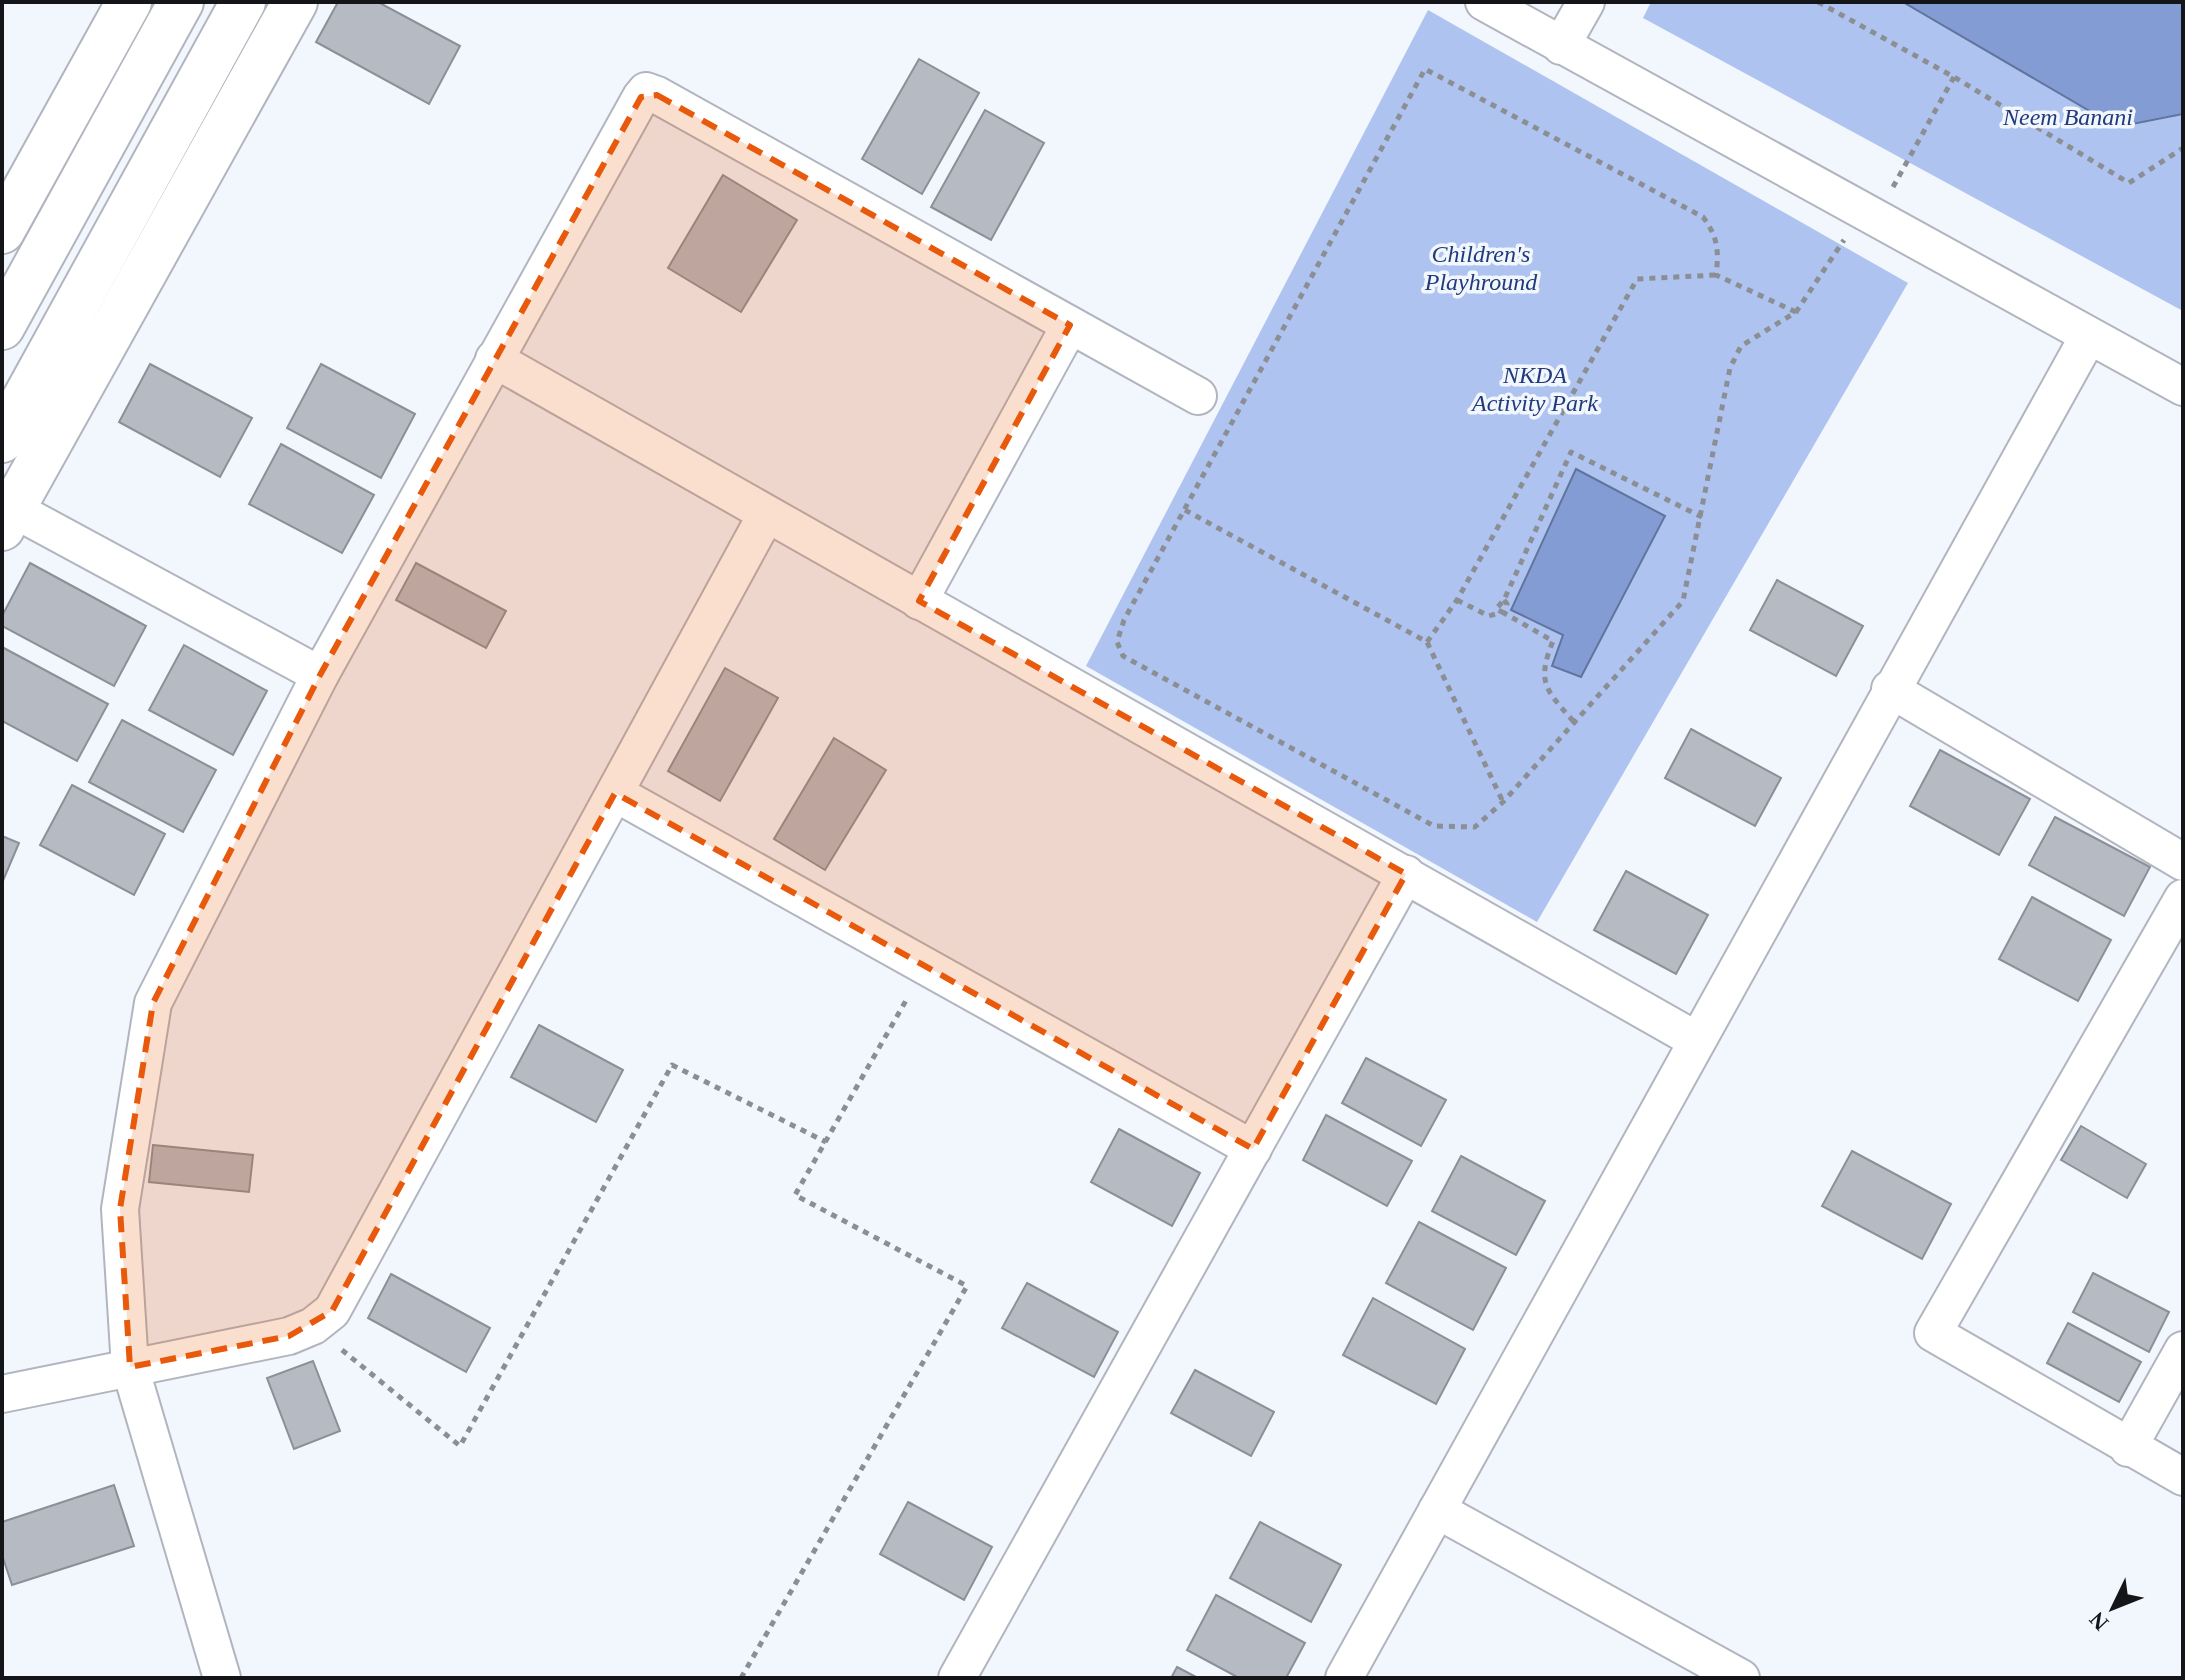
<svg xmlns="http://www.w3.org/2000/svg" width="2185" height="1680" viewBox="0 0 2185 1680" font-family="'Times New Roman',serif">
<rect width="100%" height="100%" fill="#f2f6fd"/>
<g fill="#aec3f0">
<polygon points="1651,2 2183,2 2183,311 1643,18"/>
<polygon points="1428,10 1908,283 1537,922 1086,666"/>
</g>
<g fill="#839cd4" stroke="#61749c" stroke-width="2">
<polygon points="1903,2 2183,2 2183,114 2117,127"/>
<polygon points="1576,469 1665,516 1581,677 1552,666 1563,635 1511,610"/>
</g>
<g fill="#b5bac3" stroke="#8b8f98" stroke-width="2">
<polygon points="338,2 378,2 460,46 429,104 316,42"/>
<polygon points="919,59 979,93 922,194 862,159"/>
<polygon points="985,110 1044,143 991,240 931,207"/>
<polygon points="723,175 797,220 741,312 668,268"/>
<polygon points="150,364 252,418 220,477 119,422"/>
<polygon points="321,364 415,414 381,478 287,428"/>
<polygon points="281,444 374,495 342,553 249,504"/>
<polygon points="30,563 146,626 114,686 2,626 2,616"/>
<polygon points="416,563 506,611 486,648 396,600"/>
<polygon points="1777,580 1863,626 1836,676 1750,630"/>
<polygon points="184,645 267,691 233,755 149,710"/>
<polygon points="2,647 108,704 77,761 2,721"/>
<polygon points="725,668 778,698 720,801 668,771"/>
<polygon points="122,720 216,770 183,832 89,782"/>
<polygon points="1691,729 1781,778 1755,826 1665,778"/>
<polygon points="834,738 886,770 825,870 774,839"/>
<polygon points="1940,750 2030,799 1999,855 1910,806"/>
<polygon points="72,785 165,834 134,895 40,845"/>
<polygon points="2055,817 2150,867 2124,916 2029,865"/>
<polygon points="2,836 19,843 2,883"/>
<polygon points="1626,871 1708,915 1676,974 1594,930"/>
<polygon points="2032,897 2111,940 2078,1001 1999,959"/>
<polygon points="539,1025 623,1070 596,1122 511,1077"/>
<polygon points="1366,1058 1446,1100 1421,1146 1342,1103"/>
<polygon points="1326,1115 1412,1161 1387,1206 1303,1160"/>
<polygon points="2081,1126 2146,1164 2127,1198 2061,1160"/>
<polygon points="1119,1129 1200,1173 1172,1226 1091,1182"/>
<polygon points="153,1145 253,1155 249,1192 149,1182"/>
<polygon points="1852,1151 1951,1204 1922,1259 1822,1206"/>
<polygon points="1461,1156 1545,1201 1516,1255 1432,1211"/>
<polygon points="1419,1222 1506,1268 1473,1330 1386,1283"/>
<polygon points="2093,1273 2169,1312 2149,1352 2073,1312"/>
<polygon points="391,1274 490,1328 466,1372 368,1318"/>
<polygon points="1027,1283 1118,1332 1094,1377 1002,1328"/>
<polygon points="1373,1298 1465,1349 1436,1404 1343,1355"/>
<polygon points="2068,1323 2141,1362 2119,1402 2047,1363"/>
<polygon points="313,1361 340,1431 294,1449 267,1378"/>
<polygon points="1195,1370 1274,1412 1251,1456 1171,1413"/>
<polygon points="114,1485 134,1546 12,1585 2,1555 2,1522"/>
<polygon points="908,1502 992,1547 964,1600 880,1554"/>
<polygon points="1260,1522 1341,1565 1311,1622 1230,1578"/>
<polygon points="1216,1595 1305,1643 1286,1678 1239,1678 1187,1650"/>
<polygon points="1177,1667 1198,1678 1171,1678"/>
</g>
<g fill="none" stroke-linecap="round" stroke-linejoin="round">
<g stroke="#b1b5bf" stroke-width="40">
<g id="street">
<polyline points="1484,2 2183,387"/>
<polyline points="1561,46 1586,2"/>
<polyline points="494,359 1696,1040"/>
<polyline points="13,509 320,675"/>
<polyline points="919,601 1070,325"/>
<polyline points="1890,689 2183,862"/>
<polyline points="615,793 1253,1149"/>
<polyline points="2183,898 1933,1333 2183,1477"/>
<polyline points="2,1394 289,1336 313,1326 332,1311 766,515"/>
<polyline points="2128,1448 2183,1350"/>
<polyline points="1437,1510 1741,1678"/>
<polyline points="222,1678 130,1367 120,1209 153,1003 320,675 641,97 646,91 657,95 1198,396"/>
<polyline points="957,1678 1406,874"/>
<polyline points="1344,1678 2088,337"/>
</g>
</g>
<g stroke="#b1b5bf" stroke-width="48">
<g id="secondary">
<polyline points="2,231 129,2"/>
<polyline points="2,528 295,2"/>
</g>
</g>
<g stroke="#b1b5bf" stroke-width="48">
<g id="primary">
<polyline points="2,327 181,2"/>
<polyline points="2,440 243,2"/>
</g>
</g>
<g stroke="#8b8e93" stroke-width="5" stroke-dasharray="6 6" stroke-linecap="butt">
<polyline points="1818,2 1954,77 2129,183 2183,148"/>
<polyline points="1893,187 1954,77"/>
<path d="M 1796,312 L 1716,275 C 1719,251 1718,237 1703,217 L 1425,69 L 1124,620 L 1117,642 L 1123,656 L 1434,826 L 1475,827 L 1503,802 L 1683,601 L 1730,368 L 1741,346 L 1796,312 L 1844,240"/>
<polyline points="1185,510 1427,642 1503,802"/>
<polyline points="1457,600 1489,616 1499,613"/>
<path d="M 1504,600 L 1507,604 L 1504,613 L 1553,641 C 1536,683 1546,690 1574,722"/>
<polyline points="1504,613 1496,609 1504,600 1571,452 1702,517"/>
<polyline points="1427,642 1457,600 1637,279 1716,275"/>
<polyline points="342,1350 460,1446 672,1065 826,1142"/>
<polyline points="741,1678 967,1286 795,1195 908,997"/>
</g>
<use href="#street" stroke="#fff" stroke-width="36"/>
<use href="#secondary" stroke="#fff" stroke-width="44"/>
<use href="#primary" stroke="#fff" stroke-width="44"/>
</g>
<path fill="#e8590c" fill-opacity="0.2" stroke="#e8590c" stroke-width="6" stroke-dasharray="16 10" stroke-linejoin="round" d="M 657,95 L 1070,325 L 919,601 L 1406,874 L 1253,1149 L 615,793 L 332,1311 L 289,1336 L 130,1367 L 120,1209 L 153,1003 L 320,675 L 641,97 Z"/>
<g text-anchor="middle" stroke-width="7" stroke-linejoin="round" paint-order="stroke">
<g font-size="24" font-style="italic" fill="#213a7c" stroke="#f2f6fd">
<text x="2068" y="125">Neem Banani</text>
<text x="1481" y="262">Children's<tspan x="1481" dy="28">Playhround</tspan></text>
<text x="1535" y="383">NKDA<tspan x="1535" dy="28">Activity Park</tspan></text>
</g>
</g>
<rect width="2185" height="1680" fill="none" stroke="#131518" stroke-width="8"/>
<g transform="translate(2113 1608) rotate(227)" stroke="#f2f6fd" stroke-width="6" paint-order="stroke">
<path d="M0-6L14 30L0 20L-14 30Z" fill="#131518"/>
<text y="-12" font-size="22" font-weight="bold" text-anchor="middle" fill="#131518">N</text>
</g>
</svg>
